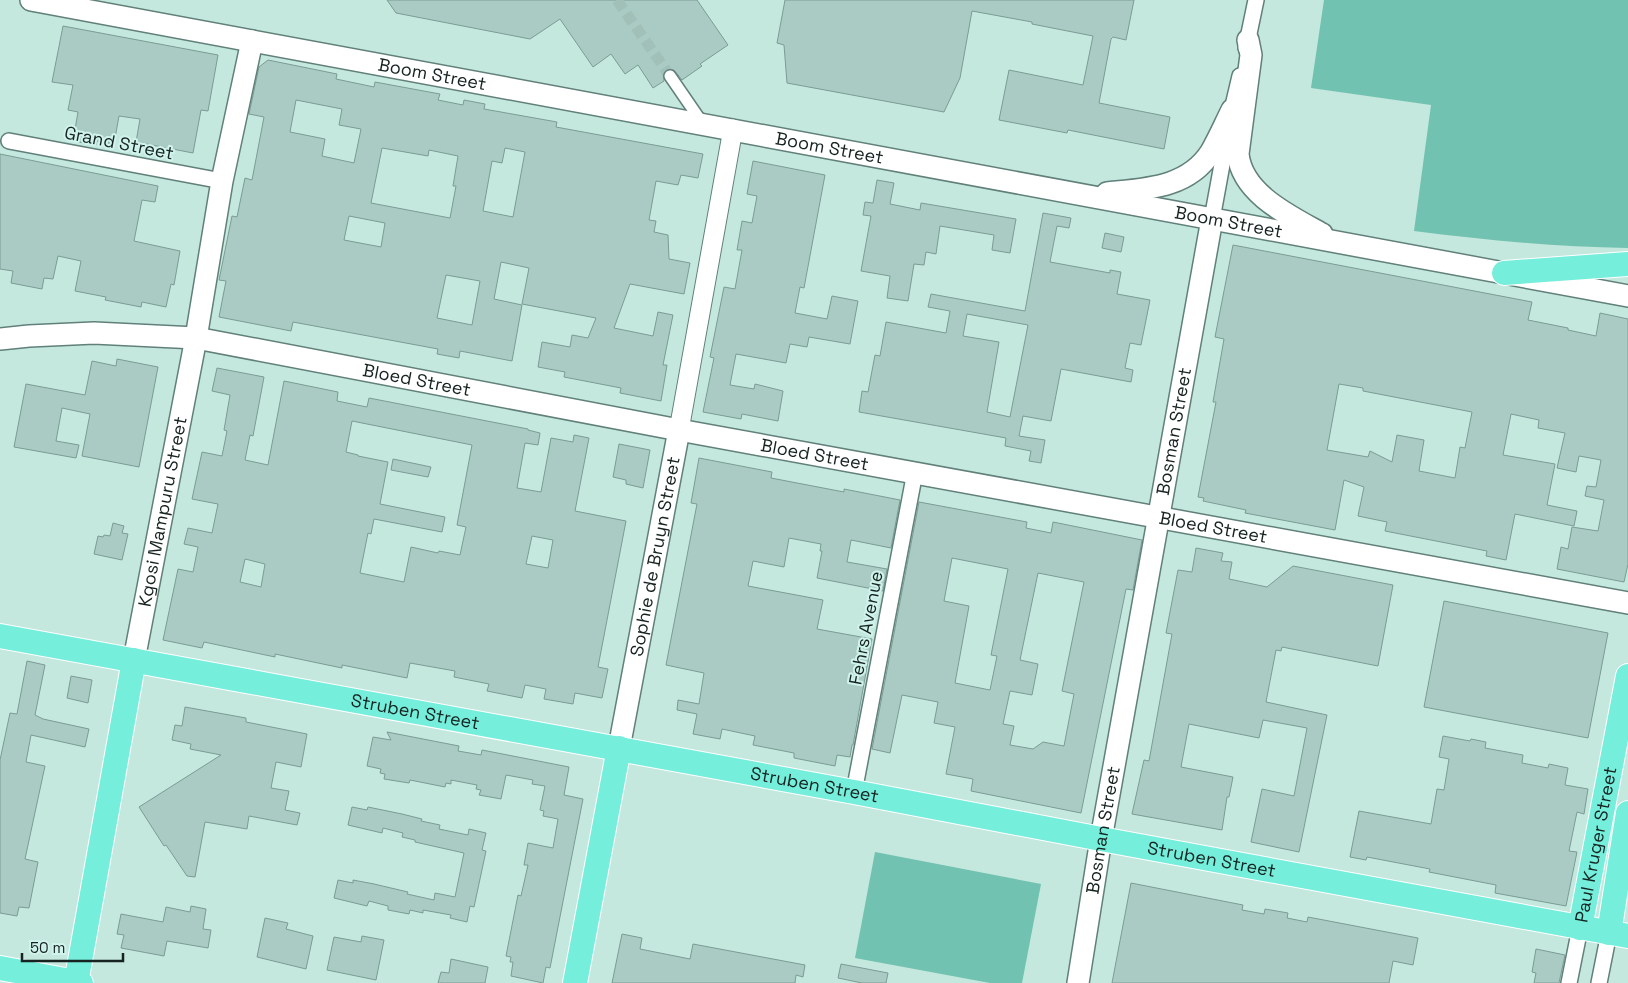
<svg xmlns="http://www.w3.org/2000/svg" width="1628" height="983" viewBox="0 0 1628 983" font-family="'Space Grotesk',sans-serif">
<rect width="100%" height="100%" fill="#c4e7de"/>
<g fill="#71c2b1">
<path d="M 1324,0 L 1628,0 L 1628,248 C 1556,247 1485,240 1414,231 L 1431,105 L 1311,88 Z"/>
<polygon points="875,852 1041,884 1022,983 990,983 855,958"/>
</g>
<g fill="#a9cbc3" stroke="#7b9c94" fill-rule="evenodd">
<polygon points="387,0 697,0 728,45 700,64 702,66 682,80 674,70 666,70 663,73 664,81 653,88 638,65 625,74 611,54 593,67 560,19 530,39 396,13"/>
<polygon points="785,0 1134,0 1126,40 1113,37 1111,39 1099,103 1170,117 1164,149 1068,130 1067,133 999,120 1009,70 1083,85 1093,36 1032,24 1032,22 972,11 960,78 944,112 787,83 784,45 777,43"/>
<polygon points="63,26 218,55 208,111 201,110 193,153 136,142 140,119 119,116 114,144 97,141 96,145 73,141 78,112 68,110 73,85 52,82"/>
<path d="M 268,60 L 337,74 L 336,79 L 374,87 L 375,82 L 440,94 L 438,100 L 463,105 L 464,100 L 485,104 L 484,109 L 557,122 L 556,127 L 703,154 L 698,178 L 681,175 L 678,185 L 656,181 L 649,220 L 656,221 L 654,232 L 668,235 L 669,259 L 690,263 L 684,294 L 630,284 L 614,328 L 653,336 L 658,312 L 673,315 L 663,365 L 667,365 L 661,401 L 620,393 L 621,388 L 564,377 L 565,372 L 538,367 L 542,342 L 570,347 L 572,335 L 588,338 L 596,318 L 522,304 L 529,268 L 501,262 L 494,299 L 522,305 L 512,361 L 460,351 L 459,358 L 437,354 L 438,349 L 293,322 L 291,331 L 219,317 L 226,281 L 219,280 L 232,216 L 237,217 L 245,178 L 252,180 L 264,117 L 249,114 L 259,67 ZM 296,100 L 342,109 L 339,125 L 361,129 L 354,163 L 322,156 L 325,139 L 290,132 ZM 382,148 L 428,156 L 429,150 L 458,156 L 453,186 L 456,186 L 450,218 L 371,203 ZM 505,148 L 525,152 L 513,217 L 483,211 L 492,161 L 502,163 ZM 349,216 L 385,223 L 381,247 L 344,240 ZM 446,275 L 480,281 L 472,325 L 437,318 Z"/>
<polygon points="0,154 158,186 155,202 142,200 134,241 180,251 174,285 171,284 166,307 142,302 141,307 105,300 106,297 75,291 81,261 58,256 53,279 44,278 42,289 11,283 13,271 0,269"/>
<polygon points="753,161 825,175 804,288 800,287 795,313 827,319 832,296 858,301 850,344 809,337 807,347 790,344 786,363 736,354 730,385 754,389 755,384 783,391 778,421 742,414 741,419 703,412 714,358 710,357 724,287 735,289 742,250 737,250 742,221 752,223 757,196 747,194"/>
<polygon points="877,180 894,183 890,204 920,210 921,203 1016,219 1010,253 992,250 994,235 940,226 936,254 926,252 924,265 914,264 908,301 887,298 890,276 861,271 871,216 863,215 865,202 873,203"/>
<path d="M 1043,213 L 1071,218 L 1069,228 L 1057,226 L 1050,262 L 1110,273 L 1110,270 L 1121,272 L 1117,294 L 1150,300 L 1141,345 L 1130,343 L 1125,368 L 1133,370 L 1131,382 L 1061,369 L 1051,421 L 1023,416 L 1019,436 L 1045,440 L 1041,463 L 1029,461 L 1031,451 L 1005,446 L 1006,438 L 859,412 L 862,391 L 868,392 L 875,355 L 880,356 L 886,322 L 946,333 L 950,311 L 928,307 L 931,294 L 1025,311 ZM 967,314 L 1028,325 L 1010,417 L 987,412 L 999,342 L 963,336 Z"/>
<polygon points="1105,233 1124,237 1121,252 1102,248"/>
<path d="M 1233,245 L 1532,302 L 1528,320 L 1568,328 L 1568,330 L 1596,336 L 1600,313 L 1628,319 L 1628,564 L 1624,582 L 1557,569 L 1561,547 L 1568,549 L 1572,527 L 1598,531 L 1604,500 L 1585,496 L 1587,486 L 1596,487 L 1601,460 L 1579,456 L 1576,472 L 1557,468 L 1565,433 L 1538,428 L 1539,420 L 1511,414 L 1503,455 L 1555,464 L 1547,505 L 1577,511 L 1574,526 L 1515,514 L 1506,560 L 1486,556 L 1487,551 L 1385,531 L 1387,522 L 1358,516 L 1364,487 L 1344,480 L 1335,530 L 1245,513 L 1246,510 L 1203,501 L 1204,498 L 1198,497 L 1216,402 L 1213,402 L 1224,339 L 1215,337 ZM 1339,384 L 1363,388 L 1363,391 L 1472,412 L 1465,448 L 1460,447 L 1455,478 L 1419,471 L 1424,440 L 1397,435 L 1392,462 L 1370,451 L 1368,457 L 1327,450 Z"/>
<polygon points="117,359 158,367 139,467 82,456 90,414 62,408 56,441 79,445 76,458 14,447 26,384 85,395 92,361 116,366"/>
<path d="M 217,368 L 264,377 L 253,436 L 250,435 L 245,460 L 268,465 L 284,381 L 338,392 L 337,401 L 367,407 L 369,398 L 528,429 L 528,430 L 540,433 L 538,445 L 525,443 L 517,488 L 541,492 L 551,438 L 573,442 L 574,435 L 589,438 L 575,511 L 626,521 L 598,667 L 608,669 L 602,698 L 575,693 L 573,704 L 544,699 L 546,689 L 525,685 L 522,698 L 487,691 L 489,684 L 454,677 L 455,671 L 410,663 L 407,678 L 342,665 L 342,668 L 275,654 L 275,657 L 204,642 L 202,648 L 163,640 L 178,569 L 193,572 L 198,547 L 184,544 L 188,528 L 212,533 L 218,504 L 192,499 L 202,452 L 222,456 L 227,431 L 224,430 L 230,395 L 212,391 ZM 352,421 L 472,445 L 457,525 L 466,527 L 460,555 L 439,551 L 438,553 L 411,547 L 404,582 L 360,573 L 368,533 L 371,534 L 374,519 L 442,532 L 445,517 L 380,504 L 388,462 L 358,456 L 358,455 L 346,452 ZM 532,536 L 553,540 L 548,568 L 526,564 ZM 245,559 L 265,564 L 261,587 L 240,582 Z"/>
<polygon points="619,444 650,450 643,488 626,484 626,480 613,477"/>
<polygon points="699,458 772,472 771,478 844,492 844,489 900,500 891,548 851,540 847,562 887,569 883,591 817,578 822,551 820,551 821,544 789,538 784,567 753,561 748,586 823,600 817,629 872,639 853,745 852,745 850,757 837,755 835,766 794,758 794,753 753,745 755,736 722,729 720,739 693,734 697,714 677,710 678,700 699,704 704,673 666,665 697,504 691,503"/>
<polygon points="393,459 431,467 428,477 391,470"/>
<path d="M 919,502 L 1027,522 L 1026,528 L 1051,533 L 1053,522 L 1142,540 L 1133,590 L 1126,589 L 1081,813 L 971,791 L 973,779 L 946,774 L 955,727 L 934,723 L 938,702 L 902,695 L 890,753 L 872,749 ZM 952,558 L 1008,569 L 991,655 L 997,656 L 990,690 L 955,683 L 969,606 L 944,601 ZM 1038,573 L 1084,582 L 1062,691 L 1074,694 L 1064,746 L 1043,742 L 1033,749 L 1010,745 L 1014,726 L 1003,724 L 1010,691 L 1032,695 L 1038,664 L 1020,660 Z"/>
<polygon points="113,523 124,526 122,533 128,534 122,560 94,554 98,536 103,537 104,535 110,536"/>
<polygon points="1196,548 1223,553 1221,561 1232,562 1229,579 1267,587 1293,566 1393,585 1378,666 1282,647 1281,651 1276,650 1266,702 1327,715 1299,852 1251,842 1262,789 1294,796 1307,728 1263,720 1259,738 1189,724 1181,767 1233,777 1229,797 1227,797 1222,830 1132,814 1144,760 1149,761 1172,634 1166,633 1178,570 1192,572"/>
<polygon points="1444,601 1608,633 1588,738 1424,707"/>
<polygon points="27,661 45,665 35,715 43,719 89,729 85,747 31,735 26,762 45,766 25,859 38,862 29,908 19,907 17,916 0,913 0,760 10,713 17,714"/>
<polygon points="71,676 92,680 88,703 67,698"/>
<polygon points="185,707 246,718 246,722 307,734 301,767 276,762 271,788 289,791 285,810 300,813 297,825 249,816 247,829 205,822 195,877 187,876 166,845 164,846 139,807 221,755 190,749 191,744 172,740 175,725 182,726"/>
<polygon points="387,732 459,746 458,751 481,755 482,750 569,767 564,795 583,799 550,968 546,967 543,983 511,976 513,962 510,962 511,957 506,956 518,895 521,896 528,865 524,865 528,843 553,848 558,819 543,816 544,811 540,810 545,786 532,784 533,780 506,775 501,799 479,795 481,790 476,789 477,785 451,780 451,784 446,783 445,787 410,780 409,783 384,779 385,774 380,773 381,769 367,766 373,737 391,740"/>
<polygon points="1443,736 1470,741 1471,739 1486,742 1485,748 1523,755 1522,763 1548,768 1549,764 1568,768 1565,785 1588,789 1584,814 1577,812 1569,851 1577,852 1566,906 1495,893 1496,885 1429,872 1430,869 1367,857 1366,860 1350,857 1359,811 1431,824 1437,789 1444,790 1449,759 1439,757"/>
<polygon points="352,807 367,810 368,807 402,814 422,819 421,821 440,825 439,829 468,835 469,829 486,833 482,850 486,851 474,907 470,906 467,922 450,918 451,915 423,910 423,913 410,910 409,914 388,910 388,906 369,901 367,906 334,898 338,880 353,883 353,880 374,884 408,892 407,894 434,900 435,893 455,897 464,853 415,842 415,840 402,837 403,833 383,828 382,833 348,825"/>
<polygon points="1131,883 1243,905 1242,910 1264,914 1265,909 1288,913 1287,918 1307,922 1308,917 1418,938 1413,965 1393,961 1389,983 1112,983"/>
<polygon points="191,906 206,909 203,929 211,930 208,948 167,941 164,956 121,948 124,935 117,934 121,914 163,922 166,907 190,912"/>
<polygon points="265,918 288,923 286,929 313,936 306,969 257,957"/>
<polygon points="622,934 642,938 640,949 690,959 693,944 805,965 803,977 796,975 795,983 612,983"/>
<polygon points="362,936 384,940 376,980 327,970 334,937 361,942"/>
<polygon points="1536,949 1565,955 1559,983 1534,983 1536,973 1532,972"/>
<polygon points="451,959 488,967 485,983 438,983 441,972 449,973"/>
<polygon points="841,964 888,973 886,983 862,983 838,978"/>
</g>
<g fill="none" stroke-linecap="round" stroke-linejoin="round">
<polyline stroke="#a1c0b8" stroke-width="11" stroke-dasharray="11 5.5" stroke-linecap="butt" points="617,0 670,76"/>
<g stroke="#608079" stroke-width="14">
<polyline id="pedestrian" points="670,76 703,124"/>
</g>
<g stroke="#608079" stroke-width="18">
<g id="minor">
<polyline points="1246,48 1256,0"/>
<polyline points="9,141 222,181"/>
<polyline points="1212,219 1232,110 1240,76"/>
<polyline points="854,792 915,472"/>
<polyline points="1569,983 1580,928"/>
<polyline points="1599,983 1609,933"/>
</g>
</g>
<g stroke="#608079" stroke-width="21">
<polyline id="tertiary" points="679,430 733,129"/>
</g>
<g stroke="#608079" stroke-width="24">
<g id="secondary">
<path id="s1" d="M 31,0 L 1628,296"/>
<path d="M 1248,40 L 1251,55 L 1238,154 C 1242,194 1290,216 1322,234"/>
<path d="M 1107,193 C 1146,189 1188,188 1211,152 C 1219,138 1225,124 1232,110"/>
<path id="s2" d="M 0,339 L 29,336 L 94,333 L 196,338 L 679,430 L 1628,603"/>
<path id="s3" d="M 134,660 L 196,338 L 222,181 L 252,41"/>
<path id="s4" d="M 619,748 L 679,430"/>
<path id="s5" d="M 1078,983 L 1101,839 L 1212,219"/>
</g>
</g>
<g stroke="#fff" stroke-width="26">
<g id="primary">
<polyline points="1504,273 1628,264"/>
<path id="s6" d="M 0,636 L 854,792 L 1101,839 L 1628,936"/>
<path id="s7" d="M 1580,928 L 1628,676"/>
<polyline points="1609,933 1628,813"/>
<polyline points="0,968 81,983"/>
<polyline points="76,983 134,660"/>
<polyline points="575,983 619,748"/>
</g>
</g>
<use href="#pedestrian" stroke="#fff" stroke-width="11"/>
<use href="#minor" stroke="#fff" stroke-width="15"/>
<use href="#tertiary" stroke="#fff" stroke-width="19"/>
<use href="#secondary" stroke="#fff" stroke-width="21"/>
<use href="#primary" stroke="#75eedc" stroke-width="24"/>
</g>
<g text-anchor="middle" stroke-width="4" stroke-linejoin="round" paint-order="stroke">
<g font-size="18" fill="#162320" stroke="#d0f4eb">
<text dy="6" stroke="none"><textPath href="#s1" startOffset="408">Boom Street</textPath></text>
<text transform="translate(119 143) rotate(11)" y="6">Grand Street</text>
<text dy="6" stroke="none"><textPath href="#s1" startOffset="812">Boom Street</textPath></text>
<text dy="6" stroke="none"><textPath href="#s1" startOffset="1218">Boom Street</textPath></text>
<text dy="6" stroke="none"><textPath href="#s2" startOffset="421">Bloed Street</textPath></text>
<text dy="6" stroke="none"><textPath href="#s5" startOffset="560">Bosman Street</textPath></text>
<text dy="6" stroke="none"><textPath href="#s2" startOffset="826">Bloed Street</textPath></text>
<text dy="6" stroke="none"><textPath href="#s3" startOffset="151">Kgosi Mampuru Street</textPath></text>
<text dy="6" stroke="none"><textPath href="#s2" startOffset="1231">Bloed Street</textPath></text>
<text dy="6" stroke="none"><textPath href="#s4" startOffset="195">Sophie de Bruyn Street</textPath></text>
<text transform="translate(866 628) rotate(-79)" y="6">Fehrs Avenue</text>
<text dy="6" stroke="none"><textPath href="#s6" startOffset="422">Struben Street</textPath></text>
<text dy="6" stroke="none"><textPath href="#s6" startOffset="828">Struben Street</textPath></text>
<text dy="6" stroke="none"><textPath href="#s5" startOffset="155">Bosman Street</textPath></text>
<text dy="6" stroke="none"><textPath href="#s7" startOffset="85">Paul Kruger Street</textPath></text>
<text dy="6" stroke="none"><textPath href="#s6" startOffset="1232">Struben Street</textPath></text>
</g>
</g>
<path d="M22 953v8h101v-8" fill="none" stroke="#162320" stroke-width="2.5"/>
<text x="30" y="953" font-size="15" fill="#162320" stroke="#d0f4eb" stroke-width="4" paint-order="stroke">50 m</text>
</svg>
